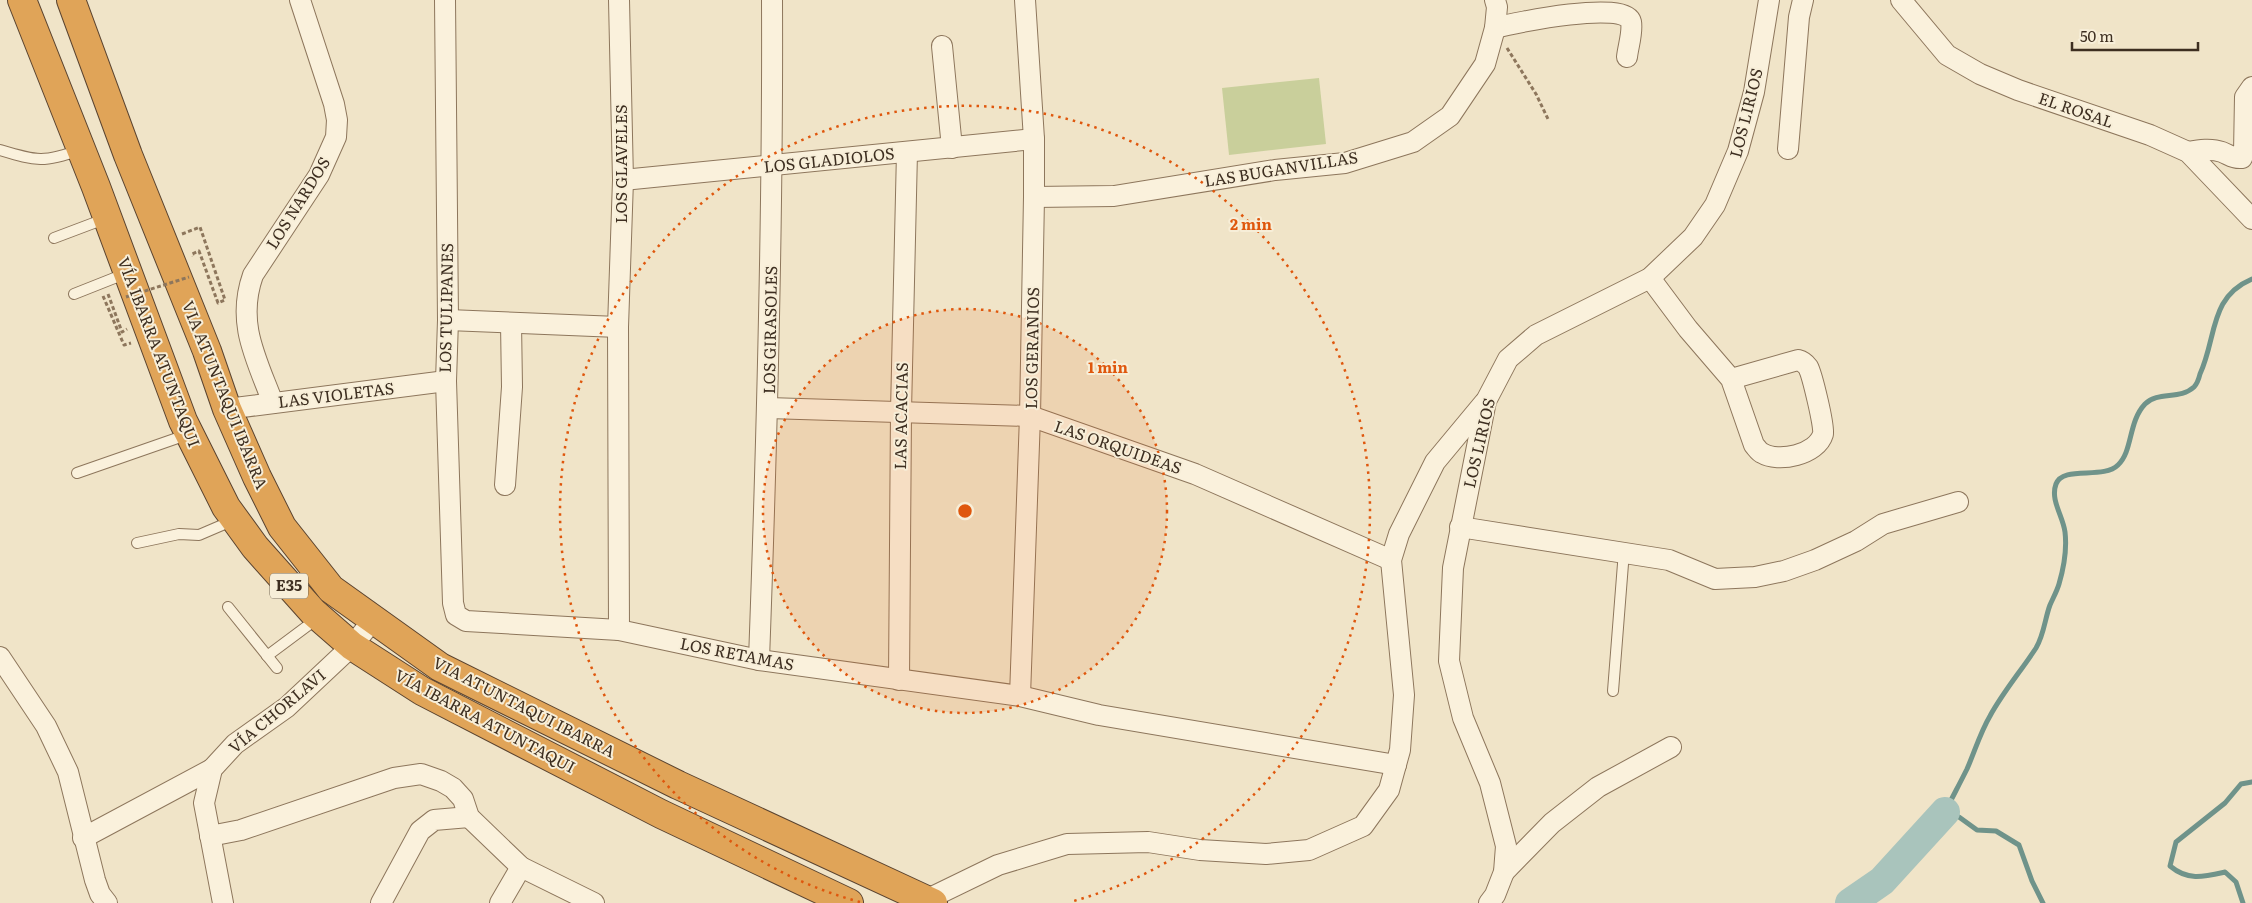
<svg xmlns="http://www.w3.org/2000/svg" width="2252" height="903" viewBox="0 0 2252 903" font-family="Literata,serif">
<rect width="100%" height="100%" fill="#f0e4c8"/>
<polygon fill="#c9cf9b" points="1319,78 1326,144 1229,155 1222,88"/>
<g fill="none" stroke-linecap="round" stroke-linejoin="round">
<g stroke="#6f938a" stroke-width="5">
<path d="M 2043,903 L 2032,881 L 2019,845 L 1996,831 L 1977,830 L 1959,817 L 1945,812 C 1952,798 1960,783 1967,769 C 1975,751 1980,733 1990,716 C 2003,692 2021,671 2036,648 C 2044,635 2045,618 2050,605 C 2053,598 2057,591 2059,584 C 2064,567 2067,549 2065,532 C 2063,516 2050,500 2056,484 C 2063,465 2103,480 2118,465 C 2133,451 2128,422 2145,404 C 2158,391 2180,400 2194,387 C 2197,384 2199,378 2200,374 C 2217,337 2209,297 2252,279"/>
<path d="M 2243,903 L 2236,882 L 2225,872 C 2203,877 2188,881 2170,866 L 2176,842 L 2225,803 L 2241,784 L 2252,782"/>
</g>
<polyline stroke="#a9c4bc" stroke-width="30" points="1850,903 1882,881 1945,812"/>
<g stroke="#8d765c" stroke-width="12">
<g id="lane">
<path d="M 0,150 C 37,161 43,163 80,150"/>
<polyline points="54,238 107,218"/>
<polyline points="74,294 127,273"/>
<polyline points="77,473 189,434"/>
<polyline points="137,543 179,534 199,535 234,520"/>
<polyline points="228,607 277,668"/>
<polyline points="267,656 318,618"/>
<polyline points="1613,691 1624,551"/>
</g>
</g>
<g stroke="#8d765c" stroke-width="22">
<g id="street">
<polyline points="445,0 448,320 446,381 453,603 456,615 466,621 619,630 759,660 1020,696 1099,715 1396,765"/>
<polyline points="1901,0 1947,55 1980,74 2018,90 2150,135 2188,152 2252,219"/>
<path d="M 1495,28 C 1517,22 1626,0 1631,22 C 1633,32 1628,47 1627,57"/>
<polyline points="942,46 952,148"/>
<polyline points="1788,149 1799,17 1803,0"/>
<path d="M 2188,152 C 2199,150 2211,148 2222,152 C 2230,155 2233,159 2242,158 L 2244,153 L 2245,97 L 2252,87"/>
<polyline points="623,180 1034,139"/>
<polyline points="1034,197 1114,196 1275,170 1345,163 1413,142 1450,116 1485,64 1495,28 1497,7 1495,0"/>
<path d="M 1650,278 L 1688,329 L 1731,379 L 1754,445 C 1756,447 1759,452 1762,453 C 1778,463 1817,455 1823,434 C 1825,428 1812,374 1808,367 C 1805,363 1802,361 1798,360 L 1731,379"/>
<polyline points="448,320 618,327"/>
<path d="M 273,403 C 256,358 236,323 253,275 L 319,175 L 336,137 L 337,120 L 334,104 L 300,0"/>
<polyline points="768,408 1030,416 1195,474 1391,560"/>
<polyline points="227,409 446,381"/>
<polyline points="505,485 512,387 511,323"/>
<polyline points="1460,527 1669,560 1715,579 1755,577 1784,571 1815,560 1856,541 1883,524 1958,502"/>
<polyline points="619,630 618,327 623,180 619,0"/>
<polyline points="0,657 46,726 68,772 95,880 100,894 107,903"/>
<path d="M 759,660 C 767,440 773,220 772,0"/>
<polyline points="899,680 901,411 907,152"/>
<polyline points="1020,696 1030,416 1034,197 1034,139 1025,0"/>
<polyline points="210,836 241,830 394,778 421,774 441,781 453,788 463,799 469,817 521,867 594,903"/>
<polyline points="83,838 212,769"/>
<polyline points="1504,872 1552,823 1598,787 1671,747"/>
<polyline points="926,900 998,865 1067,844 1148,842 1200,850 1266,854 1309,850 1363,826 1389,790 1400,750 1404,695 1391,560 1399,534 1435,462 1484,403"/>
<polyline points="223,903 204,803 212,769 235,744 287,707 352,646 374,619"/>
<polyline points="381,903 420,831 434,820 469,817"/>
<polyline points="500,903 521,867"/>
<polyline points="1489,903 1495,895 1504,872 1506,846 1490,783 1463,718 1449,661 1453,568 1486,401 1508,359 1536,335 1650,278 1693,237 1715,205 1738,151 1754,92 1769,0"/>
</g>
</g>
<g stroke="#5b4430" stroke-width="30">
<g id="highway">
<polyline points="22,0 96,187 183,421 226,507 255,547 313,612 352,646 422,691 661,814 849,903"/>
<polyline points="71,0 128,155 207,351 227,409 257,477 282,527 331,589 440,667 678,785 933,903"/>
</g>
</g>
<g stroke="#8d765c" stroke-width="3" stroke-dasharray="4 2.5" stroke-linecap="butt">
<polyline points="1507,48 1536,94 1548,119"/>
<polyline points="182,234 200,227 225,300 218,303 199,251 192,254 193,256"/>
<polyline points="108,294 122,332 127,329"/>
<polyline points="103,296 124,345 131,343"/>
</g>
<use href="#lane" stroke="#faf1dc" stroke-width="10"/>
<use href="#street" stroke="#faf1dc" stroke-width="20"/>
<use href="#highway" stroke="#e0a458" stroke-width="28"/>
<polyline stroke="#8d765c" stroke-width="3" stroke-dasharray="4 2.5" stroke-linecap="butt" points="126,297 189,277"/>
</g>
<circle cx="965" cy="511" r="202" fill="#df570d" fill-opacity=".12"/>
<g fill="none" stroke="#df570d" stroke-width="2.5" stroke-dasharray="2.5 5">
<circle cx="965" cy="511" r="202"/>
<path d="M860 902A405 405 0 1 1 1070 902"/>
</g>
<g text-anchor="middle" stroke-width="4" stroke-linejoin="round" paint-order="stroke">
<rect fill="#f7eed8" stroke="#756857" stroke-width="1" x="270" y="573.5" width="38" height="25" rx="4"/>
<g font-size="15" font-weight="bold" fill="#3d2e20">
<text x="289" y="591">E35</text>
</g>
<g font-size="16" fill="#3d2e20" stroke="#f7eed8">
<text transform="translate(2076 110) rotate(19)" y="6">EL ROSAL</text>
<text transform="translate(1746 113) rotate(-76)" y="6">LOS LIRIOS</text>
<text transform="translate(829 160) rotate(-6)" y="6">LOS GLADIOLOS</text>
<text transform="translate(621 164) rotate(-90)" y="6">LOS GLAVELES</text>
<text transform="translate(1281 169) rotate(-9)" y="6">LAS BUGANVILLAS</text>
<text transform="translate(298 203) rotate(-58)" y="6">LOS NARDOS</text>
<text transform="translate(446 308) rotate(-89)" y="6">LOS TULIPANES</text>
<text transform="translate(770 330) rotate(-89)" y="6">LOS GIRASOLES</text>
<text transform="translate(1032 348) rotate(-89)" y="6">LOS GERANIOS</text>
<text transform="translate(159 352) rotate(69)" y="6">VÍA IBARRA ATUNTAQUI</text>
<text transform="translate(225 395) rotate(68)" y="6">VIA ATUNTAQUI IBARRA</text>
<text transform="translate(336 395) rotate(-7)" y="6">LAS VIOLETAS</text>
<text transform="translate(901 416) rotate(-89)" y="6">LAS ACACIAS</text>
<text transform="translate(1479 443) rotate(-77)" y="6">LOS LIRIOS</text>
<text transform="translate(1118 447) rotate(19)" y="6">LAS ORQUIDEAS</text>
<text transform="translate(737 654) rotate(11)" y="6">LOS RETAMAS</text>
<text transform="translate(524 707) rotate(27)" y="6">VIA ATUNTAQUI IBARRA</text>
<text transform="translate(277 711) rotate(-40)" y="6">VÍA CHORLAVI</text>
<text transform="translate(485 721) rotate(28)" y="6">VÍA IBARRA ATUNTAQUI</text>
</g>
</g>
<circle cx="965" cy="511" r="8" fill="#df570d" stroke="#f7eed8" stroke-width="2.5"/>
<g font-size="15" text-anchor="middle" font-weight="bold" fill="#df570d" stroke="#f7eed8" stroke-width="4" stroke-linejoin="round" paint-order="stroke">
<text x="1251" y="230">2 min</text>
<text x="1108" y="373">1 min</text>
</g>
<path d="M2072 42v8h126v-8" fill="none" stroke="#3d2e20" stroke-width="2.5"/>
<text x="2080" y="42" font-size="15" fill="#3d2e20" stroke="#f7eed8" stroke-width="4" paint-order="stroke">50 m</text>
</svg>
